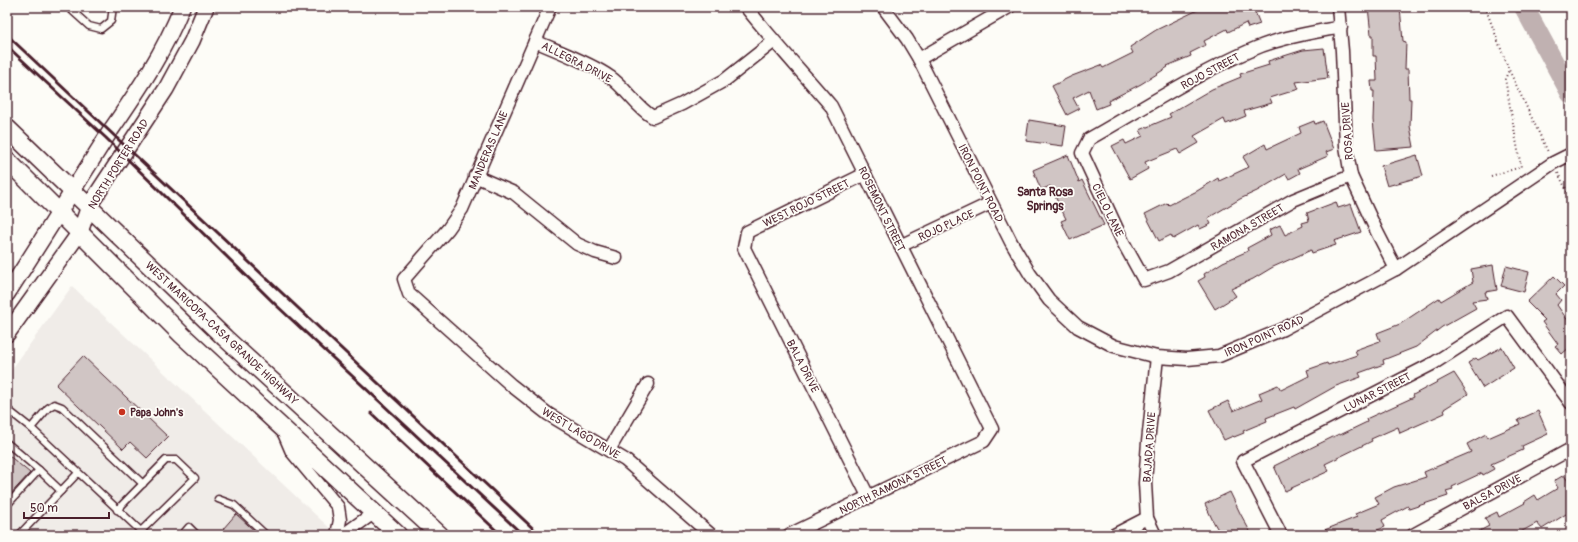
<svg xmlns="http://www.w3.org/2000/svg" width="1578" height="542" viewBox="0 0 1578 542" font-family="Pangolin,sans-serif">
<rect width="100%" height="100%" fill="#fdfcf7"/>
<filter id="ink" filterUnits="userSpaceOnUse"><feTurbulence type="fractalNoise" baseFrequency=".025" numOctaves="2"/><feDisplacementMap in="SourceGraphic" scale="8" xChannelSelector="R" yChannelSelector="G"/><feConvolveMatrix kernelMatrix="1 2 1 2 8 2 1 2 1" color-interpolation-filters="sRGB"/></filter>
<g filter="url(#ink)">
<polygon fill="#f0ece8" points="72,286 337,535 7,535 7,376"/>
<g fill="none" stroke-linecap="round" stroke-linejoin="round">
<polyline stroke="#c0b1b1" stroke-width="20" points="1524,7 1571,94"/>
</g>
<g fill="#d0c5c4" stroke="#4a1f2b">
<polygon points="1204,7 1253,7 1260,24 1248,28 1246,23 1228,32 1227,29 1204,41 1206,45 1190,53 1191,56 1167,66 1168,67 1141,84 1108,101 1109,104 1096,109 1089,90 1073,98 1079,109 1067,115 1052,86 1072,76 1101,65 1103,68 1133,53 1130,47 1156,30"/>
<polygon points="1368,7 1400,7 1403,41 1406,42 1405,69 1408,69 1409,99 1411,99 1410,126 1414,147 1376,150 1373,120 1374,91 1372,91 1371,81 1377,81 1376,56 1373,56 1373,35 1371,35"/>
<polygon points="1324,48 1328,78 1296,82 1299,89 1270,98 1272,103 1244,111 1246,116 1226,124 1224,119 1194,136 1199,143 1180,154 1177,149 1145,162 1148,169 1130,179 1112,146 1124,140 1126,144 1143,136 1140,130 1171,117 1169,114 1212,89 1241,77 1240,74 1269,65 1268,61 1303,50"/>
<polygon points="1029,120 1066,126 1063,146 1026,141"/>
<polygon points="1314,121 1315,124 1323,121 1334,149 1326,152 1328,156 1298,169 1300,173 1289,179 1286,174 1257,191 1240,199 1208,218 1211,224 1200,229 1198,225 1173,239 1171,235 1159,241 1145,214 1167,203 1169,205 1197,191 1218,178 1219,181 1249,167 1243,157 1265,144 1267,149 1301,133 1299,127"/>
<polygon points="1068,155 1079,182 1082,180 1104,225 1070,240 1061,221 1066,219 1050,186 1041,190 1033,170"/>
<polygon points="1417,155 1423,176 1387,186 1381,166"/>
<polygon points="1336,202 1338,208 1351,204 1361,232 1334,241 1336,245 1312,253 1311,250 1273,267 1253,279 1231,289 1236,296 1215,309 1198,281 1205,277 1204,274 1223,262 1248,251 1247,248 1271,235 1269,230 1280,225 1285,235 1303,226 1302,223 1309,221 1307,213"/>
<polygon points="1493,265 1497,290 1485,292 1487,299 1472,301 1476,308 1442,327 1416,347 1383,360 1384,364 1359,373 1361,377 1336,386 1295,409 1294,407 1266,418 1267,421 1243,431 1244,433 1234,437 1233,436 1224,440 1209,410 1228,401 1233,411 1262,399 1259,393 1278,385 1281,390 1309,376 1307,370 1327,363 1328,365 1357,355 1355,350 1380,341 1377,333 1400,324 1439,298 1441,301 1473,282 1471,269"/>
<polygon points="1506,266 1529,272 1524,292 1501,286"/>
<polygon points="1554,276 1564,286 1556,294 1561,300 1557,305 1571,325 1571,346 1562,354 1555,346 1558,344 1542,322 1545,320 1527,302"/>
<polygon points="1502,347 1514,368 1483,388 1468,363 1476,358 1478,360"/>
<polygon points="83,356 168,437 147,458 130,442 123,449 56,385"/>
<polygon points="1454,373 1468,394 1444,409 1445,413 1400,433 1398,427 1371,439 1372,441 1325,464 1329,471 1285,491 1274,466 1339,434 1340,435 1367,422 1366,419 1414,397 1413,395"/>
<polygon points="1538,411 1548,434 1522,446 1523,450 1491,464 1494,469 1483,475 1482,473 1452,487 1453,489 1446,491 1448,496 1409,509 1408,506 1382,520 1385,527 1365,535 1312,535 1357,517 1355,514 1379,504 1375,497 1394,487 1426,477 1424,472 1471,452 1467,444 1486,434 1488,438 1520,424 1518,420"/>
<polygon points="7,454 30,473 7,498"/>
<polygon points="1564,475 1571,486 1571,511 1542,529 1537,523 1515,535 1472,535 1489,526 1485,518 1497,512 1499,517 1525,503 1524,502 1535,495 1538,500 1558,488 1554,481"/>
<polygon points="1230,492 1240,513 1252,535 1221,535 1213,521 1205,504"/>
<polygon points="236,514 259,535 230,535 223,529"/>
</g>
<g fill="none" stroke-linecap="round" stroke-linejoin="round">
<g stroke="#4a1f2b" stroke-width="9">
<g id="service">
<polyline points="68,7 89,26 101,29 111,21 113,7"/>
<polyline points="7,409 31,428 145,535"/>
<polyline points="31,428 48,408 54,404 62,407 143,484"/>
<polyline points="7,443 39,470"/>
<polyline points="218,499 234,505 266,535"/>
<polyline points="7,505 39,470 61,491"/>
<polyline points="117,510 166,460 176,460 195,478 141,531"/>
<polyline points="19,535 78,473"/>
<polyline points="182,535 189,527 197,535"/>
</g>
</g>
<g stroke="#4a1f2b" stroke-width="15">
<g id="minor">
<polyline points="550,7 462,209 448,229 404,279 409,294 511,385 548,414 625,460 711,535"/>
<path d="M 746,7 C 773,41 803,73 831,106 L 992,429 L 984,441 L 789,535"/>
<polyline points="883,7 907,39 919,59 1011,242 1030,274 1049,300 1078,327 1114,346 1157,357 1187,359 1219,356 1283,329 1396,269 1553,163 1571,154"/>
<polyline points="1338,7 1342,51 1346,146 1351,176 1377,232 1396,269"/>
<path d="M 1341,27 C 1310,33 1277,38 1249,51 C 1194,75 1142,109 1089,139 L 1082,153 L 1123,242 L 1144,280 L 1169,271 L 1293,200 L 1351,176"/>
<path d="M 535,41 C 557,51 591,63 610,77 C 626,88 636,107 653,117 L 682,104 L 725,80 L 773,42"/>
<polyline points="919,59 1009,7"/>
<polyline points="865,174 747,232 744,248 869,498"/>
<polyline points="475,176 514,193 577,244 595,252 616,258"/>
<polyline points="900,246 991,203"/>
<polyline points="283,431 292,452 338,507 340,520 337,535"/>
<polyline points="609,450 648,384"/>
<polyline points="343,535 375,512"/>
<polyline points="1114,535 1147,518"/>
<polyline points="1155,535 1147,518 1145,483 1148,442 1157,357"/>
<polyline points="1281,535 1243,461 1434,363 1507,316 1571,403"/>
<polyline points="1413,535 1571,449"/>
</g>
</g>
<g stroke="#4a1f2b" stroke-width="18">
<g id="tertiary">
<path d="M 7,294 C 42,240 76,185 111,130 C 139,89 163,54 182,7"/>
<polyline points="7,334 80,232 89,206 166,89 192,41 206,7"/>
</g>
</g>
<g stroke="#4a1f2b" stroke-width="20">
<g id="secondary">
<polyline points="7,128 225,338 440,535"/>
<polyline points="7,160 182,335 398,535"/>
</g>
</g>
<g stroke="#4a1f2b" stroke-width="2" stroke-dasharray="1 3" stroke-linecap="butt">
<polyline points="1485,7 1509,70 1548,152"/>
<polyline points="1558,173 1571,199"/>
<polyline points="1491,176 1521,167 1505,79 1509,70"/>
</g>
<use href="#service" stroke="#fdfcf7" stroke-width="6"/>
<use href="#minor" stroke="#fdfcf7" stroke-width="12"/>
<use href="#tertiary" stroke="#fdfcf7" stroke-width="15"/>
<use href="#secondary" stroke="#fdfcf7" stroke-width="17"/>
<g stroke="#4a1f2b" stroke-width="3">
<polyline points="7,35 540,535"/>
<polyline points="7,46 106,138 276,305 523,535"/>
<polyline points="371,413 501,535"/>
</g>
</g>
</g>
<circle fill="#c8321e" stroke="#fdfcf7" stroke-width="1.5" cx="122" cy="412" r="4"/>
<g text-anchor="middle" stroke-width="3.5" stroke-linejoin="round" paint-order="stroke">
<g font-size="11" fill="#4a1f2b" stroke="#fdfcf7">
<text transform="translate(577 62) rotate(27)" y="4">ALLEGRA DRIVE</text>
<text transform="translate(1210 71) rotate(-28)" y="4">ROJO STREET</text>
<text transform="translate(1347 131) rotate(-94)" y="4">ROSA DRIVE</text>
<text transform="translate(488 150) rotate(-67)" y="4">MANDERAS LANE</text>
<text transform="translate(118 164) rotate(-58)" y="4">NORTH PORTER ROAD</text>
<text transform="translate(981 183) rotate(63)" y="4">IRON POINT ROAD</text>
<text transform="translate(806 203) rotate(-26)" y="4">WEST ROJO STREET</text>
<text transform="translate(882 209) rotate(64)" y="4">ROSEMONT STREET</text>
<text transform="translate(1108 210) rotate(64)" y="4">CIELO LANE</text>
<text transform="translate(946 225) rotate(-25)" y="4">ROJO PLACE</text>
<text transform="translate(1247 227) rotate(-30)" y="4">RAMONA STREET</text>
<text transform="translate(222 333) rotate(43)" y="4">WEST MARICOPA-CASA GRANDE HIGHWAY</text>
<text transform="translate(1264 336) rotate(-24)" y="4">IRON POINT ROAD</text>
<text transform="translate(803 366) rotate(63)" y="4">BALA DRIVE</text>
<text transform="translate(1377 392) rotate(-27)" y="4">LUNAR STREET</text>
<text transform="translate(581 433) rotate(31)" y="4">WEST LAGO DRIVE</text>
<text transform="translate(1149 447) rotate(-86)" y="4">BAJADA DRIVE</text>
<text transform="translate(893 485) rotate(-26)" y="4">NORTH RAMONA STREET</text>
<text transform="translate(1492 492) rotate(-28)" y="4">BALSA DRIVE</text>
</g>
<g font-size="11" font-weight="bold" fill="#4a1f2b" stroke="#fdfcf7" text-anchor="start">
<text x="130" y="416">Papa John's</text>
</g>
<g font-size="12" font-weight="bold" fill="#4a1f2b" stroke="#fdfcf7">
<text x="1045" y="196">Santa Rosa<tspan x="1045" dy="14">Springs</tspan></text>
</g>
</g>
<rect width="1578" height="542" fill="none" stroke="#fdfcf7" stroke-width="24"/>
<rect x="12" y="12" width="1554" height="518" fill="none" stroke="#4a1f2b" stroke-width="1.5" filter="url(#ink)"/>
<path d="M24 512v6h85v-6" fill="none" stroke="#4a1f2b" stroke-width="2"/>
<text x="30" y="512" font-size="12" fill="#4a1f2b" stroke="#fdfcf7" stroke-width="3" paint-order="stroke">50 m</text>
</svg>
